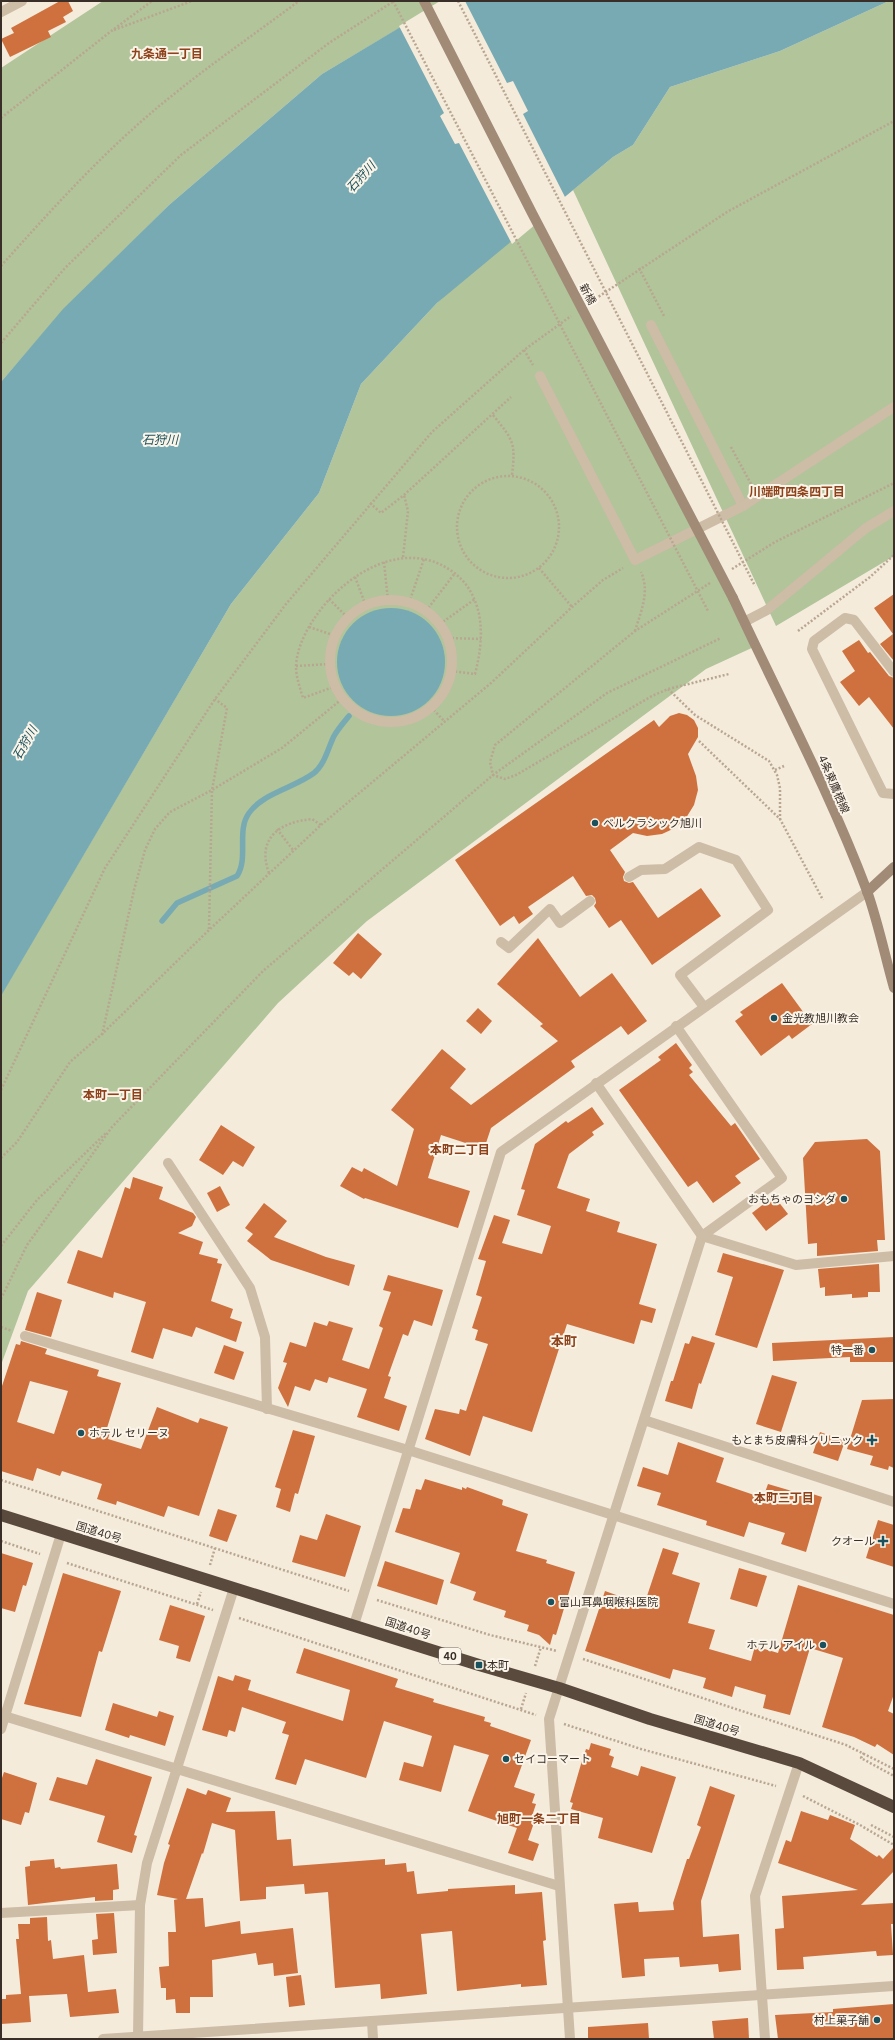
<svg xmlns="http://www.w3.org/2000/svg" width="895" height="2040" viewBox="0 0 895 2040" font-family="Inter,'Noto Sans JP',sans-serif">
<rect width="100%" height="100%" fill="#f4ebdb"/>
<g fill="#b1c49a">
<polygon points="103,1 445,1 322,74 169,205 64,309 1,382 1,68"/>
<polygon points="889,1 894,1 894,556 776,626 573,190 613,157 633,145 670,87 780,51"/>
<polygon points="532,213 756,646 706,669 367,921 278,1003 28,1291 1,1365 1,995 231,604 319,493 361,384 437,303"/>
</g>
<g fill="#78aab3">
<polygon points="444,1 889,1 780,51 670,87 633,145 613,157 437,303 361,384 319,493 231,604 1,996 1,382 63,309 169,205 322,74"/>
<circle cx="391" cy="662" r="54"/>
</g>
<polygon fill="#f4ebdb" points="440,1 465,1 507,83 513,81 528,111 523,114 566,199 512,244 459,143 455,144 440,116 444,113 399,26"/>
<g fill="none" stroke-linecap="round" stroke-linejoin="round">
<path stroke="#78aab3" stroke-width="5.5" d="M 162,921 L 177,903 L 237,876 C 249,858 236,831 249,813 C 263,793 294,788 314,773 C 325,764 328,748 334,736 C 338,729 344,722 349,716"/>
</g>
<g fill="#ce713f" fill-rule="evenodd">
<polygon points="60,1 68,1 73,11 63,17 66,22 48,31 51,37 10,57 1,39 14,33 11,28"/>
<polygon points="894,594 894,661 880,644 893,634 874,608"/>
<polygon points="859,640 868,653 870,652 889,676 894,678 894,729 869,697 859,706 840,682 855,671 842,651"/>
<polygon points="679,713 687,715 694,720 698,728 698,737 688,754 696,776 698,790 694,805 686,818 675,828 662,834 647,836 633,833 610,850 625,872 623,877 624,881 629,883 633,882 658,918 701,888 721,916 652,965 621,920 609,928 594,906 596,903 595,898 592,895 586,896 573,876 528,907 533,914 519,924 514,916 500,926 455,860 654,720 659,727 670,716"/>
<polygon points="358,933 382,954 361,979 353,972 349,976 333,963"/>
<polygon points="538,938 580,997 612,973 647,1021 628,1035 621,1026 571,1061 575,1067 491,1128 484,1149 441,1135 428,1178 470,1191 458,1228 365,1198 364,1199 340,1186 352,1167 362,1172 364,1168 397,1186 414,1129 391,1110 442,1049 466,1069 450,1088 471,1105 558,1041 540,1026 543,1024 497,984"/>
<polygon points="782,983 812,1024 792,1039 789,1035 761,1056 735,1021 743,1015 740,1012"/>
<polygon points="478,1008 492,1021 481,1034 466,1021"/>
<polygon points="676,1043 692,1065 689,1068 693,1072 689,1075 731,1126 735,1123 760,1159 735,1176 741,1183 713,1203 697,1181 688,1187 619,1090 661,1060 658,1057"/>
<polygon points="592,1107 604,1124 592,1132 594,1135 569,1154 557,1188 590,1199 586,1211 620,1222 617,1232 657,1244 639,1304 656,1309 652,1323 641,1320 634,1344 567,1324 532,1432 483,1416 470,1456 425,1439 435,1409 459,1414 460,1409 466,1411 488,1344 475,1340 478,1330 472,1328 482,1297 476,1295 486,1261 478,1259 494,1215 510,1220 502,1243 542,1254 551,1226 517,1215 525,1190 521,1189 535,1144 566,1121 568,1123"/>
<polygon points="221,1125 255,1147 243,1167 233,1161 223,1175 199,1160"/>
<polygon points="867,1139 880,1151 885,1240 877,1240 878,1251 817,1256 817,1243 808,1244 803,1158 815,1142"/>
<polygon points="133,1177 163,1187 159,1199 193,1213 196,1217 192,1226 178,1233 203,1242 199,1254 218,1259 217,1263 222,1264 211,1301 233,1309 230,1318 242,1322 236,1342 196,1327 192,1337 163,1328 153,1359 131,1352 146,1302 114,1292 113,1298 67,1283 78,1250 102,1258 125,1187 130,1189"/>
<polygon points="220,1186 230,1205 217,1212 207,1193"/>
<polygon points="774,1196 788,1214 766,1231 752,1213"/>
<polygon points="264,1203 287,1221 274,1237 326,1257 355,1265 349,1286 271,1260 247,1241 253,1234 245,1228"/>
<polygon points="723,1253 784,1270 757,1348 715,1335 733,1277 717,1272"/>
<polygon points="879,1264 880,1292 868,1292 868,1297 852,1298 852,1294 825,1296 825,1287 820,1288 818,1269"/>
<polygon points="388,1275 443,1290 432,1326 414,1320 408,1336 403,1334 388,1376 391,1377 384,1398 407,1406 399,1431 357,1417 367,1389 329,1377 327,1383 315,1379 310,1391 295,1386 288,1407 278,1388 287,1363 283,1362 290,1342 306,1347 314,1322 327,1326 329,1321 353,1328 342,1360 369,1369 383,1328 379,1326 391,1292 383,1290"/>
<polygon points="37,1292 62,1300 51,1337 25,1330"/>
<polygon points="692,1336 715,1343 701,1384 699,1383 692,1409 665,1401 671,1381 673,1381 685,1343 689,1344"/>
<polygon points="894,1337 894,1362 850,1362 850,1357 773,1361 772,1343"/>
<path d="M 21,1341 L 47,1349 L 45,1354 L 99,1370 L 97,1376 L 121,1383 L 107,1428 L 111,1429 L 108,1439 L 141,1449 L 157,1407 L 198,1423 L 200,1418 L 228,1427 L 199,1516 L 168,1506 L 164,1517 L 117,1501 L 116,1505 L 97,1499 L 102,1484 L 62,1471 L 60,1476 L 37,1468 L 33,1481 L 1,1471 L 1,1389 L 16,1344 L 20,1345 ZM 30,1381 L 68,1391 L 54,1434 L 17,1422 Z"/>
<polygon points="224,1345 244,1352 234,1380 214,1373"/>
<polygon points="772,1375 797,1382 781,1432 756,1424"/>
<polygon points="894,1399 894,1468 889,1466 888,1470 870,1465 873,1456 847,1449 862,1400"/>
<polygon points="293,1430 315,1436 298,1494 295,1493 290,1512 276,1507 281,1489 275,1487"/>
<polygon points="820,1432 845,1441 838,1461 813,1453"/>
<polygon points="678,1442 724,1458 716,1482 763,1498 768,1484 802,1494 803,1491 822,1497 806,1552 781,1544 785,1533 749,1522 744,1537 706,1525 707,1521 657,1505 661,1493 637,1486 643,1467 668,1475"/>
<polygon points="425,1479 462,1490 462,1487 466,1489 467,1487 503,1500 502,1505 528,1514 516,1551 547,1560 546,1563 575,1572 556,1635 553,1634 550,1645 539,1635 527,1631 529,1625 504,1617 506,1611 473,1600 476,1592 450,1583 460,1553 395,1532 403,1508 410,1509 416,1489 421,1490"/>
<polygon points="218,1509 237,1515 227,1542 209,1536"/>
<polygon points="326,1514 361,1526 345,1577 292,1562 300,1535 317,1540"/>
<polygon points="878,1520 894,1525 894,1567 866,1558"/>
<polygon points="663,1548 679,1553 672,1574 700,1583 688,1623 715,1630 709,1649 751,1661 755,1646 778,1653 798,1585 894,1615 894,1694 888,1711 894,1714 894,1755 877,1744 875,1747 854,1737 822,1727 843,1658 810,1648 790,1715 763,1708 766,1695 735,1686 732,1697 703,1688 706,1678 673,1669 670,1679 585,1651 605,1591 644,1605"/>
<polygon points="1,1553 33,1563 26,1586 23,1585 15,1612 1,1608"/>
<polygon points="385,1561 444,1580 437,1605 377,1586"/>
<polygon points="739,1568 767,1576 757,1607 730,1599"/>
<polygon points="63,1573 121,1591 102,1652 99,1651 81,1717 24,1704"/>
<polygon points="170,1605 205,1616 190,1662 176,1658 179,1646 159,1640"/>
<polygon points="304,1648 398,1679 395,1687 434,1699 433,1702 485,1717 484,1721 491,1723 490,1726 531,1740 514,1787 535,1794 532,1803 536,1804 532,1816 536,1817 528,1840 539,1844 533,1861 508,1853 517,1828 468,1811 489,1755 454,1745 441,1792 399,1780 404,1762 423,1767 432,1736 384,1721 366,1778 305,1759 296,1785 275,1779 289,1735 282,1733 286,1722 242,1707 235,1732 229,1730 227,1737 202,1730 218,1676 233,1681 235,1675 251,1680 248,1690 343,1721 350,1690 296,1673"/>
<polygon points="113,1703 157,1717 159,1711 174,1716 165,1746 130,1735 129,1738 105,1730"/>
<polygon points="591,1743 611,1749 609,1755 614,1757 611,1767 638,1776 641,1766 676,1777 652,1853 598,1838 603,1818 571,1809 573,1803 570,1802 581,1764 586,1749 589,1750"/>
<polygon points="96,1759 152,1777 134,1835 137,1836 132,1853 97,1842 105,1816 49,1800 57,1777 87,1785"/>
<polygon points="4,1772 37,1783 29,1813 25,1812 21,1825 1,1819 1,1781"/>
<polygon points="710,1786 735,1795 701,1901 703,1937 739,1934 741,1970 719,1972 718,1964 680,1967 679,1957 644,1959 645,1976 622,1978 614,1904 638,1902 639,1912 674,1910 673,1903 687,1859 689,1859 701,1827 697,1825"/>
<polygon points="187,1788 206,1795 208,1790 231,1798 226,1812 275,1811 277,1840 291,1839 293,1866 385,1859 385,1865 406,1863 407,1872 414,1871 417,1894 448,1891 448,1889 515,1885 515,1894 542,1892 546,1940 543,1941 547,1985 521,1987 521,1984 457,1991 452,1931 421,1934 427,1994 381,1999 380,1984 335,1988 328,1892 305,1894 304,1884 266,1887 266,1899 240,1901 235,1830 212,1823 203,1854 202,1853 186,1899 203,1898 205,1927 240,1921 241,1934 293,1928 298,1973 274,1976 273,1963 258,1965 256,1953 212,1960 213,1997 190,1997 190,2013 176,2013 175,1999 166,2000 166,1988 161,1988 159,1967 169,1966 168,1932 176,1932 174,1900 178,1899 157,1895 164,1863 170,1845 168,1844"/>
<polygon points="801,1811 828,1820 830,1815 855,1825 850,1839 877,1857 879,1855 883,1859 894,1847 894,1871 861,1905 894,1903 894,1924 891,1924 893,1955 877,1956 876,1951 803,1957 804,1969 777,1970 775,1929 784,1928 782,1896 858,1890 778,1863 786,1840 791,1842"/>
<polygon points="54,1859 55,1868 60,1867 61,1869 117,1864 119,1889 113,1890 113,1900 95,1901 95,1897 28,1905 25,1867 30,1866 30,1861"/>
<polygon points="114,1913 117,1953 93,1955 92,1940 98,1939 96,1914"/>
<polygon points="47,1917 48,1941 51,1940 53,1959 84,1955 88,1992 116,1989 119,2013 70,2017 67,1994 29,1996 31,2022 1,2024 1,1999 6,1999 6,1995 21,1994 16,1939 19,1939 18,1924 30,1924 30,1918"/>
<polygon points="301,1975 305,2005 289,2007 286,1977"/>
<polygon points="894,2004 894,2039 778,2039 775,2015 833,2012 833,2009"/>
<polygon points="748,2018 749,2039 714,2039 712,2021"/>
<polygon points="648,2023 649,2039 588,2039 588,2027"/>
</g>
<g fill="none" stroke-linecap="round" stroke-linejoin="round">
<g stroke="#b9a690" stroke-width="2.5" stroke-dasharray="2 2" stroke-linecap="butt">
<polyline points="114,30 192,1"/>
<polyline points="1,118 110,32 152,1"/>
<path d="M 1,266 C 44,218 87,170 135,127 C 186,81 244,42 299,1"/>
<polyline points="639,268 664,316"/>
<polyline points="592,301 727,212 894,121"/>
<polyline points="1,343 65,268 181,155 329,43 394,1"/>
<polyline points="524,350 533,365"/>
<path d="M 493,415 C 513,440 516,442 512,475"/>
<polyline points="731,447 751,484"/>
<circle cx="508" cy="527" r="51"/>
<polyline points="370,503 381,513 404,495 511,397"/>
<polyline points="403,557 408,511 404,495"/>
<polyline points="384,562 388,601"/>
<polyline points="539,568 572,607"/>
<polyline points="732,569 775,542 894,483"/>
<polyline points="355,577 366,606"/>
<polyline points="710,583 635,631 495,745 490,762 493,775 505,779 516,775 652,696 668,689 729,674"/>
<polyline points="329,599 348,618"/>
<polyline points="409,603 424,559"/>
<polyline points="426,611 455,573"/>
<polyline points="440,624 475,599"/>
<polyline points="309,627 336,636"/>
<path d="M 635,631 C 641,611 650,592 641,572"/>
<polyline points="798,631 870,577 894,555"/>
<polyline points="448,638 481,639"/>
<polyline points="296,666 330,664"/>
<path d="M 336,686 L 303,698 C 300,688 296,677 296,666 C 297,648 306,630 316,616 C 344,575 403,538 450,570 C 466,580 475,596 479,614 C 483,634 480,655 475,674 L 451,671"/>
<polyline points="668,689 695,715 769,761 777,775 780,788 780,819"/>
<polyline points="431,707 445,722"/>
<polyline points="699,741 780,819 823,900"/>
<polyline points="775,770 784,766"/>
<polyline points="277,829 293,850"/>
<path d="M 269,873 C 256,838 280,822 312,819 L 321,825"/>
<polyline points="209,929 212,790 227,708 215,699"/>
<polyline points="102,1035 134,890 145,850 155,829 170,812 212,790 282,748 342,699"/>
<polyline points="1,1090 105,868 215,699 286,604 432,432 524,350 571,316"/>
<polyline points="1,1158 17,1142 70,1062 101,1035 209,930 321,825 491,683 572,607 603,580 623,568"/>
<polyline points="1,1246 37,1200 107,1132"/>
<polyline points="1,1299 27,1245 112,1127 263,971 493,775 607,693 721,638"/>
<polyline points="1,1327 12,1331"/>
<polyline points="1,1480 349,1591"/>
<polyline points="1,1541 40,1554"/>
<polyline points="67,1563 213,1610"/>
<polyline points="210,1565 215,1548"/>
<polyline points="377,1600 490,1635 557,1651"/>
<polyline points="197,1604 201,1592"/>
<polyline points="239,1618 536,1715"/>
<polyline points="583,1659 846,1745 894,1769"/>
<polyline points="535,1666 541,1647"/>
<polyline points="521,1709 526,1693"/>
<polyline points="564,1724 641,1749 776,1786"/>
<polyline points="864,1753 861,1758 894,1776"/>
<polyline points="803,1796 860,1825 894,1845"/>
<polyline points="871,1825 894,1837"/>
</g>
<g stroke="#cdbca6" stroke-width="10">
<polyline points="651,325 743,506"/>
<polyline points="540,376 635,560 743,506 894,407"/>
<polyline points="744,622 767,610 866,528 894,511"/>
<polyline points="629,877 641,870 665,869 699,847 736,860 768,910 680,975 704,1007"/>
<polyline points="501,942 509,948 550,909 560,923 590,901"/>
</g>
<g stroke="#cdbca6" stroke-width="10">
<polyline points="1,12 22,1"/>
<circle cx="391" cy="661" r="61"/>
<polyline points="894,672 854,620 845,618 814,641 812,649 883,793 894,794"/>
<polyline points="596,1083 702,1236 796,1265 894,1256"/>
<polyline points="168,1163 250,1288 265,1337 267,1409"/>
<polyline points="25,1336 408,1450 894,1604"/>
<polyline points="644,1420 894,1502"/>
<polyline points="354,1625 501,1152 867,892"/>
<polyline points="1,1715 559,1886"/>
<polyline points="1,1729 61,1534"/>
<polyline points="1,1913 140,1905"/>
<polyline points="372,2021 373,2039"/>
<polyline points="138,2037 140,1905 147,1863 234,1588"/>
<polyline points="103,2039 894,1986"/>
<polyline points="570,2039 549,1719 702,1236 782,1178 676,1026"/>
<polyline points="765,2039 755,1896 799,1763"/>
</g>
<g stroke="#a18b77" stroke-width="10">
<path d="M 733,598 C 778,695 829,790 867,891 C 878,922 885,956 894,988"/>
<polyline points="867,892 894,867"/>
</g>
<polyline stroke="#5a4a3e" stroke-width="12" points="1,1515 479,1665 559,1688 650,1719 799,1763 894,1807"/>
<g stroke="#b9a690" stroke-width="2.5" stroke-dasharray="2 2" stroke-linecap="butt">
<polyline points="393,1 708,611"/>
<polyline points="458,1 755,586"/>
</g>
<polyline stroke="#a18b77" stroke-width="10" points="424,1 532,213 733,598"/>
</g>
<g fill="#1a515d" stroke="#fbf4e8" stroke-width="1.5">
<circle cx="595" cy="823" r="4"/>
<circle cx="774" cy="1018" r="4"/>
<circle cx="844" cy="1199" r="4"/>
<circle cx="872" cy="1350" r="4"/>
<circle cx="81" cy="1433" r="4"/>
<path d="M870 1434h4v4h4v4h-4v4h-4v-4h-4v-4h4z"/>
<path d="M881 1535h4v4h4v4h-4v4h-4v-4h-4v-4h4z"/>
<circle cx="551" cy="1602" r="4"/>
<circle cx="823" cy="1645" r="4"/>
<rect x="475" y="1661" width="8" height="8" rx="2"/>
<circle cx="506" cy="1759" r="4"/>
<circle cx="877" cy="2020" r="4"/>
</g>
<g text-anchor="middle" stroke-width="4" stroke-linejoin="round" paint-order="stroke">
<rect fill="#fbf4e8" stroke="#736a62" stroke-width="1" x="439" y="1648" width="22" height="16" rx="3"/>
<g font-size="10" font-weight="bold" fill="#392f28">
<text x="450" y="1660">40</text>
</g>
<g font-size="11" fill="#392f28" stroke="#fbf4e8">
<text transform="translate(588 294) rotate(62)" y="4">新橋</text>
<text transform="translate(834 784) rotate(67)" y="4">4条東鷹栖線</text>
<text transform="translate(99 1532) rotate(17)" y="4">国道40号</text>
<text transform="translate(408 1628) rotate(18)" y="4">国道40号</text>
<text transform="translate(717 1725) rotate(17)" y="4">国道40号</text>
</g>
<g font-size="11" fill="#392f28" stroke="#fbf4e8" text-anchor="start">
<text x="603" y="827">ベルクラシック旭川</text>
<text x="782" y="1022">金光教旭川教会</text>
<text x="836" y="1203" text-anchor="end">おもちゃのヨシダ</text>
<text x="864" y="1354" text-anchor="end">特一番</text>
<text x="89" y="1437">ホテル セリーヌ</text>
<text x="863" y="1444" text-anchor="end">もとまち皮膚科クリニック</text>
<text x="875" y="1545" text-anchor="end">クオール</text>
<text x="559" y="1606">富山耳鼻咽喉科医院</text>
<text x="815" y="1649" text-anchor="end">ホテル アイル</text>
<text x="487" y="1669">本町</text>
<text x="514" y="1763">セイコーマート</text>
<text x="869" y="2024" text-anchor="end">村上菓子舗</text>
</g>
<g font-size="12" font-weight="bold" fill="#8d421b" stroke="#fbf4e8">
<text x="167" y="58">九条通一丁目</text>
<text x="797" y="496">川端町四条四丁目</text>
<text x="113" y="1099">本町一丁目</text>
<text x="460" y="1154">本町二丁目</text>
<text x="784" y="1502">本町三丁目</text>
<text x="539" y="1823">旭町一条二丁目</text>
</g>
<g font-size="12" font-style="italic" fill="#1a515d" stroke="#fbf4e8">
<text transform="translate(361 177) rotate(-48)" y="4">石狩川</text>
<text x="160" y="444">石狩川</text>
<text transform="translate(25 743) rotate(-60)" y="4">石狩川</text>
</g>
<g font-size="13" font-weight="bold" fill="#8d421b" stroke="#fbf4e8">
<text x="564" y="1346">本町</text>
</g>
</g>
<rect width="895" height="2040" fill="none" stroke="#392f28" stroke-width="4"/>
</svg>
